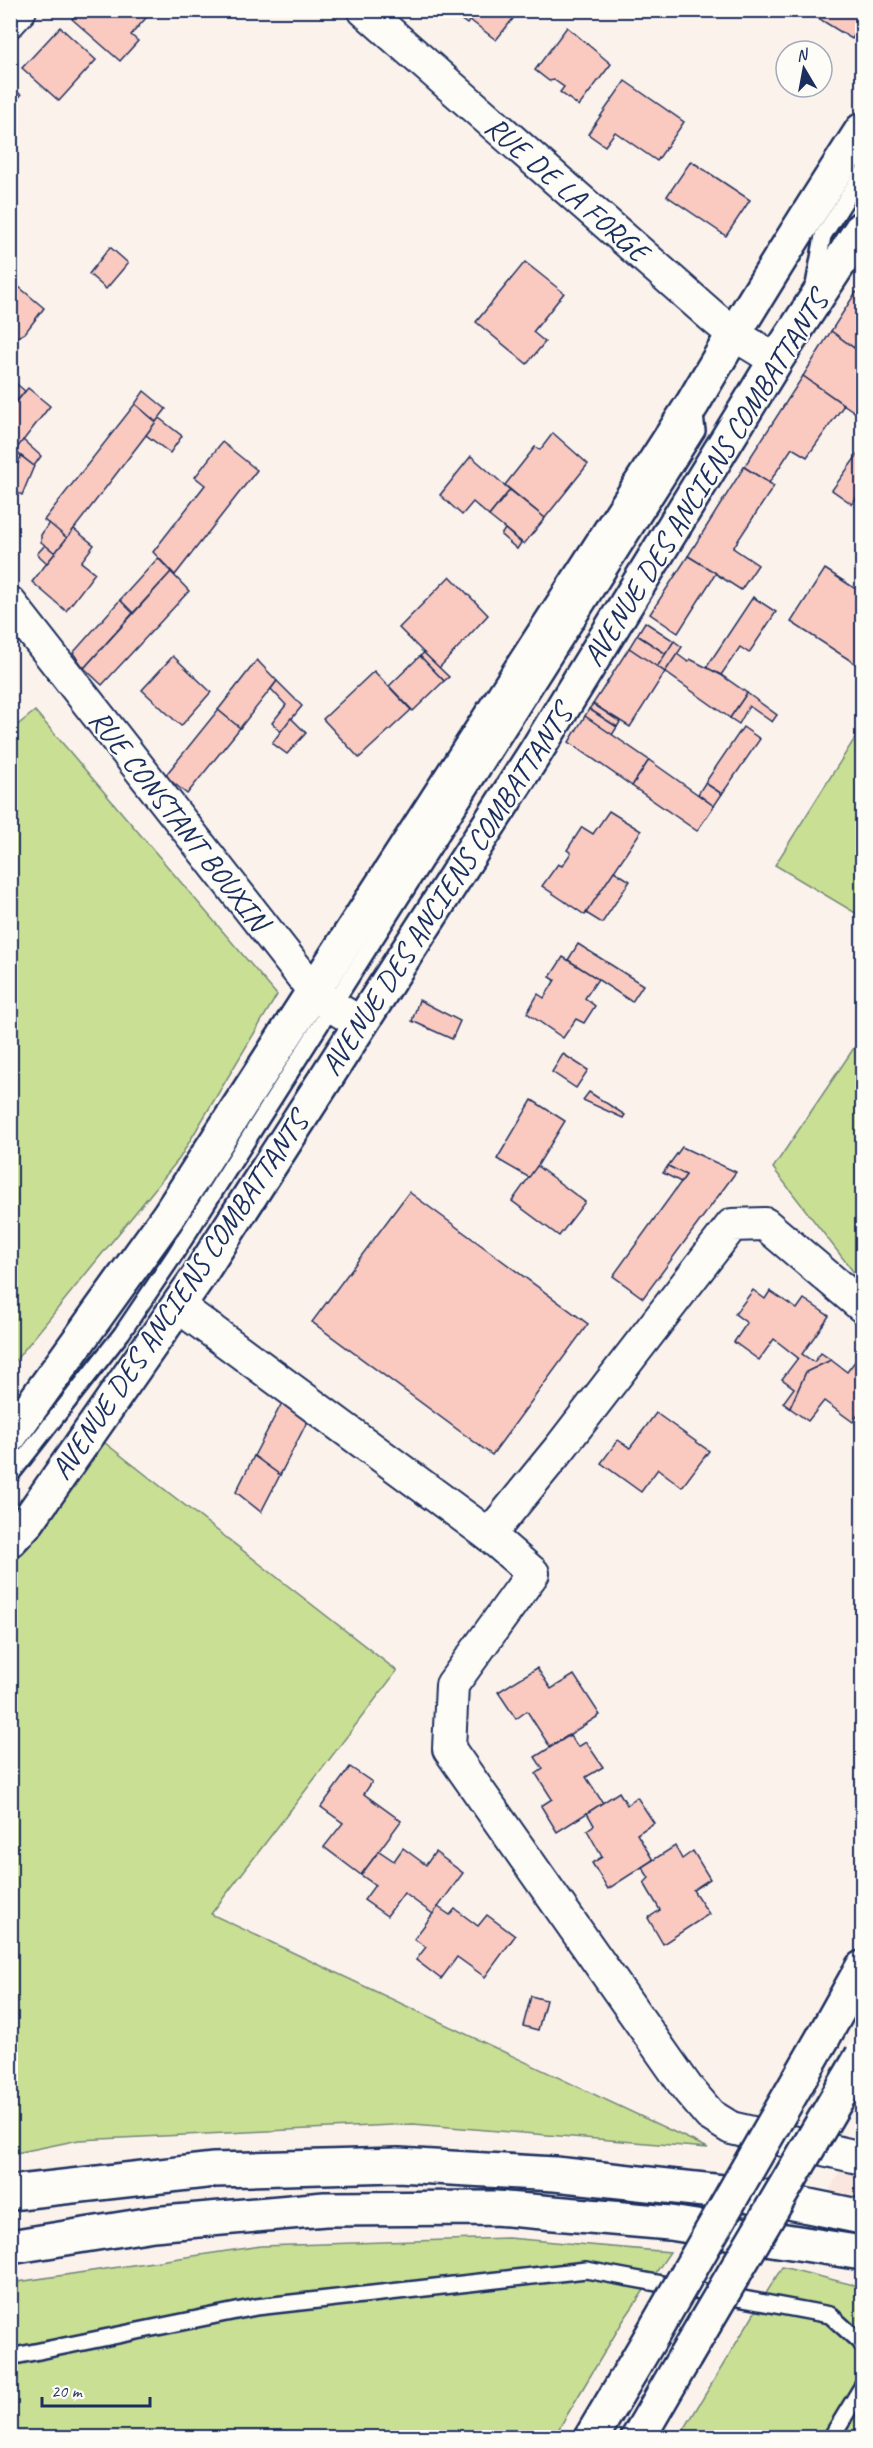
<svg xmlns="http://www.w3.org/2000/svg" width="873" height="2448" viewBox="0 0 873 2448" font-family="Caveat,sans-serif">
<rect width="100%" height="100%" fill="#fcf2ec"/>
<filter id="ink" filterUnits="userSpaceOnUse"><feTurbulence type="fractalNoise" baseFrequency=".0167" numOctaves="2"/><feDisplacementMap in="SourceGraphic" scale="12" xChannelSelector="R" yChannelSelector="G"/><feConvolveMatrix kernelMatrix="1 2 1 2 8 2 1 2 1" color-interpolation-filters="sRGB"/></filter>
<g filter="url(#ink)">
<polygon fill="#fbe6df" points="862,2128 862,2196 829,2191"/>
<g fill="#c9df94" stroke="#728779" stroke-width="1.5">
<polygon points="35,711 277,995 179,1159 11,1366 10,731"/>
<polygon points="862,727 862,917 775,865"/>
<polygon points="862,1036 862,1283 773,1168"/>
<polygon points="100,1439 397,1671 211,1914 708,2148 413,2124 79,2140 11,2154 11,1549"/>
<polygon points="508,2238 670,2252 623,2321 554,2437 11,2438 11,2283 261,2246"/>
<polygon points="782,2267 862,2287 862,2437 679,2438"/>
</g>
<g fill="#facac1" stroke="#1b2f5e" stroke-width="1.5">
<polygon points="72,10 153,10 131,35 138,41 120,61 72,19 76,14"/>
<polygon points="454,10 520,10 496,40 470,20 467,24 452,13"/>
<polygon points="805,10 862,10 862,23 852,39"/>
<polygon points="60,27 96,60 59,101 22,68"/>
<polygon points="567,27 611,64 579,106 560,92 564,87 554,80 549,81 535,70"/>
<polygon points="625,81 684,122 657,161 615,132 605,146 588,134"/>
<polygon points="10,85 21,95 10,107"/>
<polygon points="691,161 750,200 726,236 667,196"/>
<polygon points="110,247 128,263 106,289 89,274"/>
<polygon points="525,262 564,293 533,332 545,342 527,364 476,322"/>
<polygon points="19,287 44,308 25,333 10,341 10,297"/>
<polygon points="856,292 862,296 862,335 854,348 831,331"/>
<polygon points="831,331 862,354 862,403 856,413 803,376"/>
<polygon points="803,376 844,405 807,457 792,448 769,483 744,467"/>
<polygon points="13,381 25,391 12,407 10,405 10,383"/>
<polygon points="28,388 50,406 15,451 10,447 10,410"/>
<polygon points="144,391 166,409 156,422 135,404"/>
<polygon points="135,404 156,422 67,538 44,520"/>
<polygon points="159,418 182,436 170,453 146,435"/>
<polygon points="553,433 588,464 545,518 505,485 535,447 540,450"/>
<polygon points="23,440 41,456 34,466 15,451"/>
<polygon points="222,442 257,470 175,575 153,552 205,485 195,477"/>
<polygon points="861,450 862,490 852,504 832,490"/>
<polygon points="21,456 34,466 22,495 10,489 10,481"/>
<polygon points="471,456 510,490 489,516 473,502 462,515 440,495"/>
<polygon points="744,467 774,486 733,548 758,565 741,590 688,556"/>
<polygon points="510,490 545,518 524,544 489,516"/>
<polygon points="49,523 67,538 55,553 41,542 41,535"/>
<polygon points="74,529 94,545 81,562 95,573 66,611 32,582"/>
<polygon points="505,529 521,543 517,549 501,535"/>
<polygon points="45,545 55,553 47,563 37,554"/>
<polygon points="688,556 716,573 678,633 650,614"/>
<polygon points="158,558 171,572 133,613 120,600"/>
<polygon points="825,569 862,593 862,668 791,622"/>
<polygon points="171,572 189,591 102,685 84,668"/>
<polygon points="450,576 488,615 439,668 399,628"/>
<polygon points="753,597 776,612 749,653 740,647 721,675 706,668"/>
<polygon points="120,600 133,613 84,668 73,653"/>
<polygon points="645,622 674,641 666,654 637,635"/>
<polygon points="637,635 666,654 657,667 629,648"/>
<polygon points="674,641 682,647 665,672 657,667"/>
<polygon points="629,648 665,672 630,727 593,704"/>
<polygon points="424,653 449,677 444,681 420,656"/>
<polygon points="677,654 688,662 690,659 721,675 747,693 730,718 665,672"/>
<polygon points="173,656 211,692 181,726 142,690"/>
<polygon points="420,656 444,681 413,711 389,686"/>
<polygon points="257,660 277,681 240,728 218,710"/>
<polygon points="374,671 411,710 359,758 323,719"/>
<polygon points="277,681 302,706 281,732 272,723 286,705 271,689"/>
<polygon points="747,693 777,715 772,722 749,706 739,724 730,718"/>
<polygon points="593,704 620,722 617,727 589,709"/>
<polygon points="589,709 617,727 612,735 585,716"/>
<polygon points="218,710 240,728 187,794 165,776"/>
<polygon points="585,716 649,760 632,786 569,742"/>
<polygon points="291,718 306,733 287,754 272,743"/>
<polygon points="743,727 760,739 722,794 705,783"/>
<polygon points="649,760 714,806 697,831 632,786"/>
<polygon points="705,783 722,794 714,806 698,794"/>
<polygon points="609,811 641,831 585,915 542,886 558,864 562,866 571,853 567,850 582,827 593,834"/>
<polygon points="614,871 630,881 602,923 586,913"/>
<polygon points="578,944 643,985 632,1002 568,960"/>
<polygon points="563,957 598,979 585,998 595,1006 584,1023 576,1019 563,1038 527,1013 538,994 544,998 555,980 550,977"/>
<polygon points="419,1000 460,1021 452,1039 412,1021"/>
<polygon points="563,1054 588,1070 576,1088 552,1072"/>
<polygon points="589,1092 625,1115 623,1118 583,1100"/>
<polygon points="532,1100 565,1121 530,1178 497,1159"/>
<polygon points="682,1147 736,1172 643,1298 613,1276 686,1175 668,1166"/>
<polygon points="537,1166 585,1202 559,1236 512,1201"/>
<polygon points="668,1166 686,1175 681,1182 663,1173"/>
<polygon points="409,1192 588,1324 492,1455 312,1322"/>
<polygon points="753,1290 765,1299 770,1291 797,1309 804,1299 829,1316 802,1354 814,1362 821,1353 831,1360 806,1372 790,1408 783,1403 794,1388 782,1379 798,1358 774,1339 759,1360 734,1342 747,1323 735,1314"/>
<polygon points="831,1360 847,1372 856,1360 862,1364 862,1409 853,1422 824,1401 808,1421 790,1408 806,1372"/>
<polygon points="284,1399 309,1418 280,1475 254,1456"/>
<polygon points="656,1413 709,1451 682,1487 658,1469 641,1492 601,1463 618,1440 630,1448"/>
<polygon points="254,1456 280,1475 261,1512 236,1492"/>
<polygon points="537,1668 551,1689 574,1675 600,1715 550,1747 527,1711 516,1719 498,1692"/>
<polygon points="570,1735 578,1747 586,1742 603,1767 586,1777 603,1803 557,1832 541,1806 552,1799 536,1774 543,1769 535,1757"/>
<polygon points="350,1767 372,1782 364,1794 401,1821 361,1875 324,1847 343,1823 321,1807"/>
<polygon points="619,1792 627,1805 637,1797 654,1823 637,1834 653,1860 608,1889 592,1863 602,1857 587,1830 594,1825 587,1813"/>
<polygon points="675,1846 682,1859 693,1851 710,1879 693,1890 709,1914 663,1944 648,1918 660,1910 644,1883 649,1878 642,1867"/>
<polygon points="403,1848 426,1865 435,1852 463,1873 433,1914 404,1893 387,1916 364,1900 375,1885 361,1875 379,1851 394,1861"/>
<polygon points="438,1907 450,1915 455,1909 478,1926 487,1915 515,1936 485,1977 457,1957 441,1979 416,1960 426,1947 414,1939"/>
<polygon points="531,1996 546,2000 538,2030 523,2026"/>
</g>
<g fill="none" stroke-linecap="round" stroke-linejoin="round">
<g stroke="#1b2f5e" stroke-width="20">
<g id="service">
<polyline points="814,285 823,236 862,174"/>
<polyline points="10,1476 122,1333 174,1256 697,431 694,408"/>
<polyline points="10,2357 256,2307 586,2270 830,2315 862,2344"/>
<polyline points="831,2438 862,2387"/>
</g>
</g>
<g stroke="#1b2f5e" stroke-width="36">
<g id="minor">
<polyline points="364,10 714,318 735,335 776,360"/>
<polyline points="10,21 20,10"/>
<polyline points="10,603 313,990 332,1006 360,1023"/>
<polyline points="178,1306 489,1535 533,1573 452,1685 449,1749 687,2088 710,2115 731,2128 862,2158"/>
<polyline points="489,1535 560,1448 732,1225 765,1224 862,1306"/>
</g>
</g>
<g stroke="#1b2f5e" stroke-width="38">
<g id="tertiary">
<path d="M 10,1436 L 169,1215 L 693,403 C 747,310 804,220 862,130"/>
<polyline points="10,1540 28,1521 198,1277 535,753 776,360 862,228"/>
</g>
</g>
<g stroke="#1b2f5e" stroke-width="38">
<g id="secondary">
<polyline points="10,2193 214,2170 398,2165 555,2174 760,2196 862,2217"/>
<polyline points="10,2247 153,2224 325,2209 495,2208 670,2223 862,2253"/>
</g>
</g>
<g stroke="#1b2f5e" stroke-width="38">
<g id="motorway">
<polyline points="824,2036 862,1968"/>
<polyline points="591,2438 651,2337"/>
<polyline points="638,2438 685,2357"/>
</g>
</g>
<use href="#service" stroke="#fdfcf7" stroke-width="15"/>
<use href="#minor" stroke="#fdfcf7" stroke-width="32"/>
<use href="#tertiary" stroke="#fdfcf7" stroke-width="33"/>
<use href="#secondary" stroke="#fdfcf7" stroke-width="33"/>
<use href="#motorway" stroke="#fdfcf7" stroke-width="33"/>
<g stroke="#1b2f5e" stroke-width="38" stroke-linecap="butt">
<g id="motorway-bridge">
<polyline points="651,2337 824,2036"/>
<polyline points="685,2357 862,2056"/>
</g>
</g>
<use href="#motorway-bridge" stroke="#fdfcf7" stroke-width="33"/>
</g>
</g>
<g text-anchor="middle" stroke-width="4.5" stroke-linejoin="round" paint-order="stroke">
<g font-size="30" fill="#1b2f5e" stroke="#fdfcf7">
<text transform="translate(567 189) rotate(41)" y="10">RUE DE LA FORGE</text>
<text transform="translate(705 479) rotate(-58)" y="10">AVENUE DES ANCIENS COMBATTANTS</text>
<text transform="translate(179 820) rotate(52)" y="10">RUE CONSTANT BOUXIN</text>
<text transform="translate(446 890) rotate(-57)" y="10">AVENUE DES ANCIENS COMBATTANTS</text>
<text transform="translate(179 1296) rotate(-56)" y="10">AVENUE DES ANCIENS COMBATTANTS</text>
</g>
</g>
<rect width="873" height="2448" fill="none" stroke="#fdfcf7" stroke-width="36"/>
<rect x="18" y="18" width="837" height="2412" fill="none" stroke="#1b2f5e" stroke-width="2" filter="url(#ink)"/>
<g transform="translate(804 69) rotate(350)"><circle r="28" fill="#fdfcf7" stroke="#a3aaba" stroke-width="1.5"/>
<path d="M0-4.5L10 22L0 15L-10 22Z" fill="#1b2f5e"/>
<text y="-9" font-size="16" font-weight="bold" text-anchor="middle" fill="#1b2f5e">N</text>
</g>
<path d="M42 2397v9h108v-9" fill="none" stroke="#1b2f5e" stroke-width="3"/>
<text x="51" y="2397" font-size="18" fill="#1b2f5e" stroke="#fdfcf7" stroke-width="4.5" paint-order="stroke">20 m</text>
</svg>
